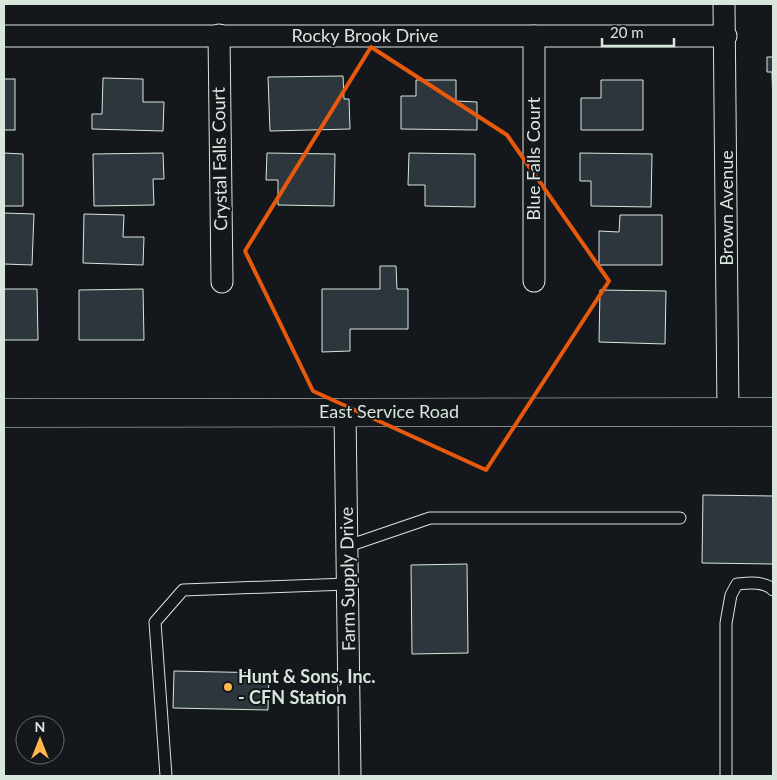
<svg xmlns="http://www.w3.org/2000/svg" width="777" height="780" viewBox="0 0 777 780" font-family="Lato,sans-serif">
<rect width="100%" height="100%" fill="#14181c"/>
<g fill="#2c363c" stroke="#d8e6dc">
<polygon points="767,57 773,57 773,110 772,72 767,72"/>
<polygon points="343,76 344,99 349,99 350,129 270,131 268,77"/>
<polygon points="103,78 143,79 143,102 164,102 163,131 92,129 92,114 102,114"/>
<rect x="4" y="79" width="11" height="51"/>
<polygon points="416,80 456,80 456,101 477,102 477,130 401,129 401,96 416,96"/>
<polygon points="601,80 643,80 643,130 581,130 581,98 601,98"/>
<polygon points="4,153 23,154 23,206 4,206"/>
<polygon points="163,153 164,179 153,179 154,205 94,206 93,154"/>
<polygon points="267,153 335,154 334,206 278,205 278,180 266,180"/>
<polygon points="409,153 475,154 475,207 425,206 425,185 408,185"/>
<polygon points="580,153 652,154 651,207 591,206 591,181 580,181"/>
<polygon points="4,213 34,214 32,265 4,264"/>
<polygon points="84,214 124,215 123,237 144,237 143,265 83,263"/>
<polygon points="620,215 662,215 662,265 599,265 599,231 619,232"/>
<polygon points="380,266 396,266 397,289 408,289 408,329 350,329 350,351 322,352 322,289 380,289"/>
<polygon points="4,289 37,289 38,340 4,340"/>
<polygon points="143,289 144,340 79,340 79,290"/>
<polygon points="600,290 666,291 665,344 599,342"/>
<polygon points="703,495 773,496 773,564 702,563"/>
<polygon points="467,564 468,653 412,654 411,565"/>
<polygon points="174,671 269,673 268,710 173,708"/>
</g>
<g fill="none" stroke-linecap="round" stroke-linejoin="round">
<g stroke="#d8e6dc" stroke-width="13">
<g id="service">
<polyline points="348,546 430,518 680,518"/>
<polyline points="166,776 155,622 183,590 347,584"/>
<path d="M 726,776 L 726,623 L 731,595 L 737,584 C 748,583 765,581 773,590"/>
</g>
</g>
<g stroke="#d8e6dc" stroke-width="23">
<g id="minor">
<polyline points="724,4 728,412"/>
<polyline points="219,35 222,282"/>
<polyline points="4,36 726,36"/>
<polyline points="534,281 534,36"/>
<polyline points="345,412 350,776"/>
</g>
</g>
<g stroke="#d8e6dc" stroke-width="29">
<polyline id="tertiary" points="4,413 773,412"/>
</g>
<use href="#service" stroke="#14181c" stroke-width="11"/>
<use href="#minor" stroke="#14181c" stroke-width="21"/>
<use href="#tertiary" stroke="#14181c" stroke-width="28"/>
</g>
<path fill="none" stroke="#e8590c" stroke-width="4" stroke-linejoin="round" d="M 371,47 L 507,135 L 609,281 L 486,470 L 313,391 L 245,251 Z"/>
<circle fill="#ffb74d" stroke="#14181c" stroke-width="2" cx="228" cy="687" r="5"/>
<g text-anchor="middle" stroke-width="4" stroke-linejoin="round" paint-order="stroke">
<g font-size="18" fill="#d8e6dc" stroke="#14181c">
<text x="365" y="42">Rocky Brook Drive</text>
<text transform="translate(220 159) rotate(-91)" y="6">Crystal Falls Court</text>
<text transform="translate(534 159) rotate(-90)" y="6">Blue Falls Court</text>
<text transform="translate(727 208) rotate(-90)" y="6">Brown Avenue</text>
<text x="389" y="418">East Service Road</text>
<text transform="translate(348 579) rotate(-91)" y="6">Farm Supply Drive</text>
</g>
<g font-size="18" font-weight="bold" fill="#d8e6dc" stroke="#14181c" text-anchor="start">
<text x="238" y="683">Hunt &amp; Sons, Inc.<tspan x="238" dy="21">- CFN Station</tspan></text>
</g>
</g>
<rect width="777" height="780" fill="none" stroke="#d8e6dc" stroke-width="10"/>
<g transform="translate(40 740)"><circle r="24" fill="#14181c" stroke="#626a69"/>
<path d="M0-4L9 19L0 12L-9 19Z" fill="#ffb74d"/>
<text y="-8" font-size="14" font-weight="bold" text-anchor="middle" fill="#d8e6dc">N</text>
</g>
<path d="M602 38v8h72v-8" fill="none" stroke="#d8e6dc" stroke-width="2.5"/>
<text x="610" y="38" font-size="15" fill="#d8e6dc" stroke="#14181c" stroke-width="4" paint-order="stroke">20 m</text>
</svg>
